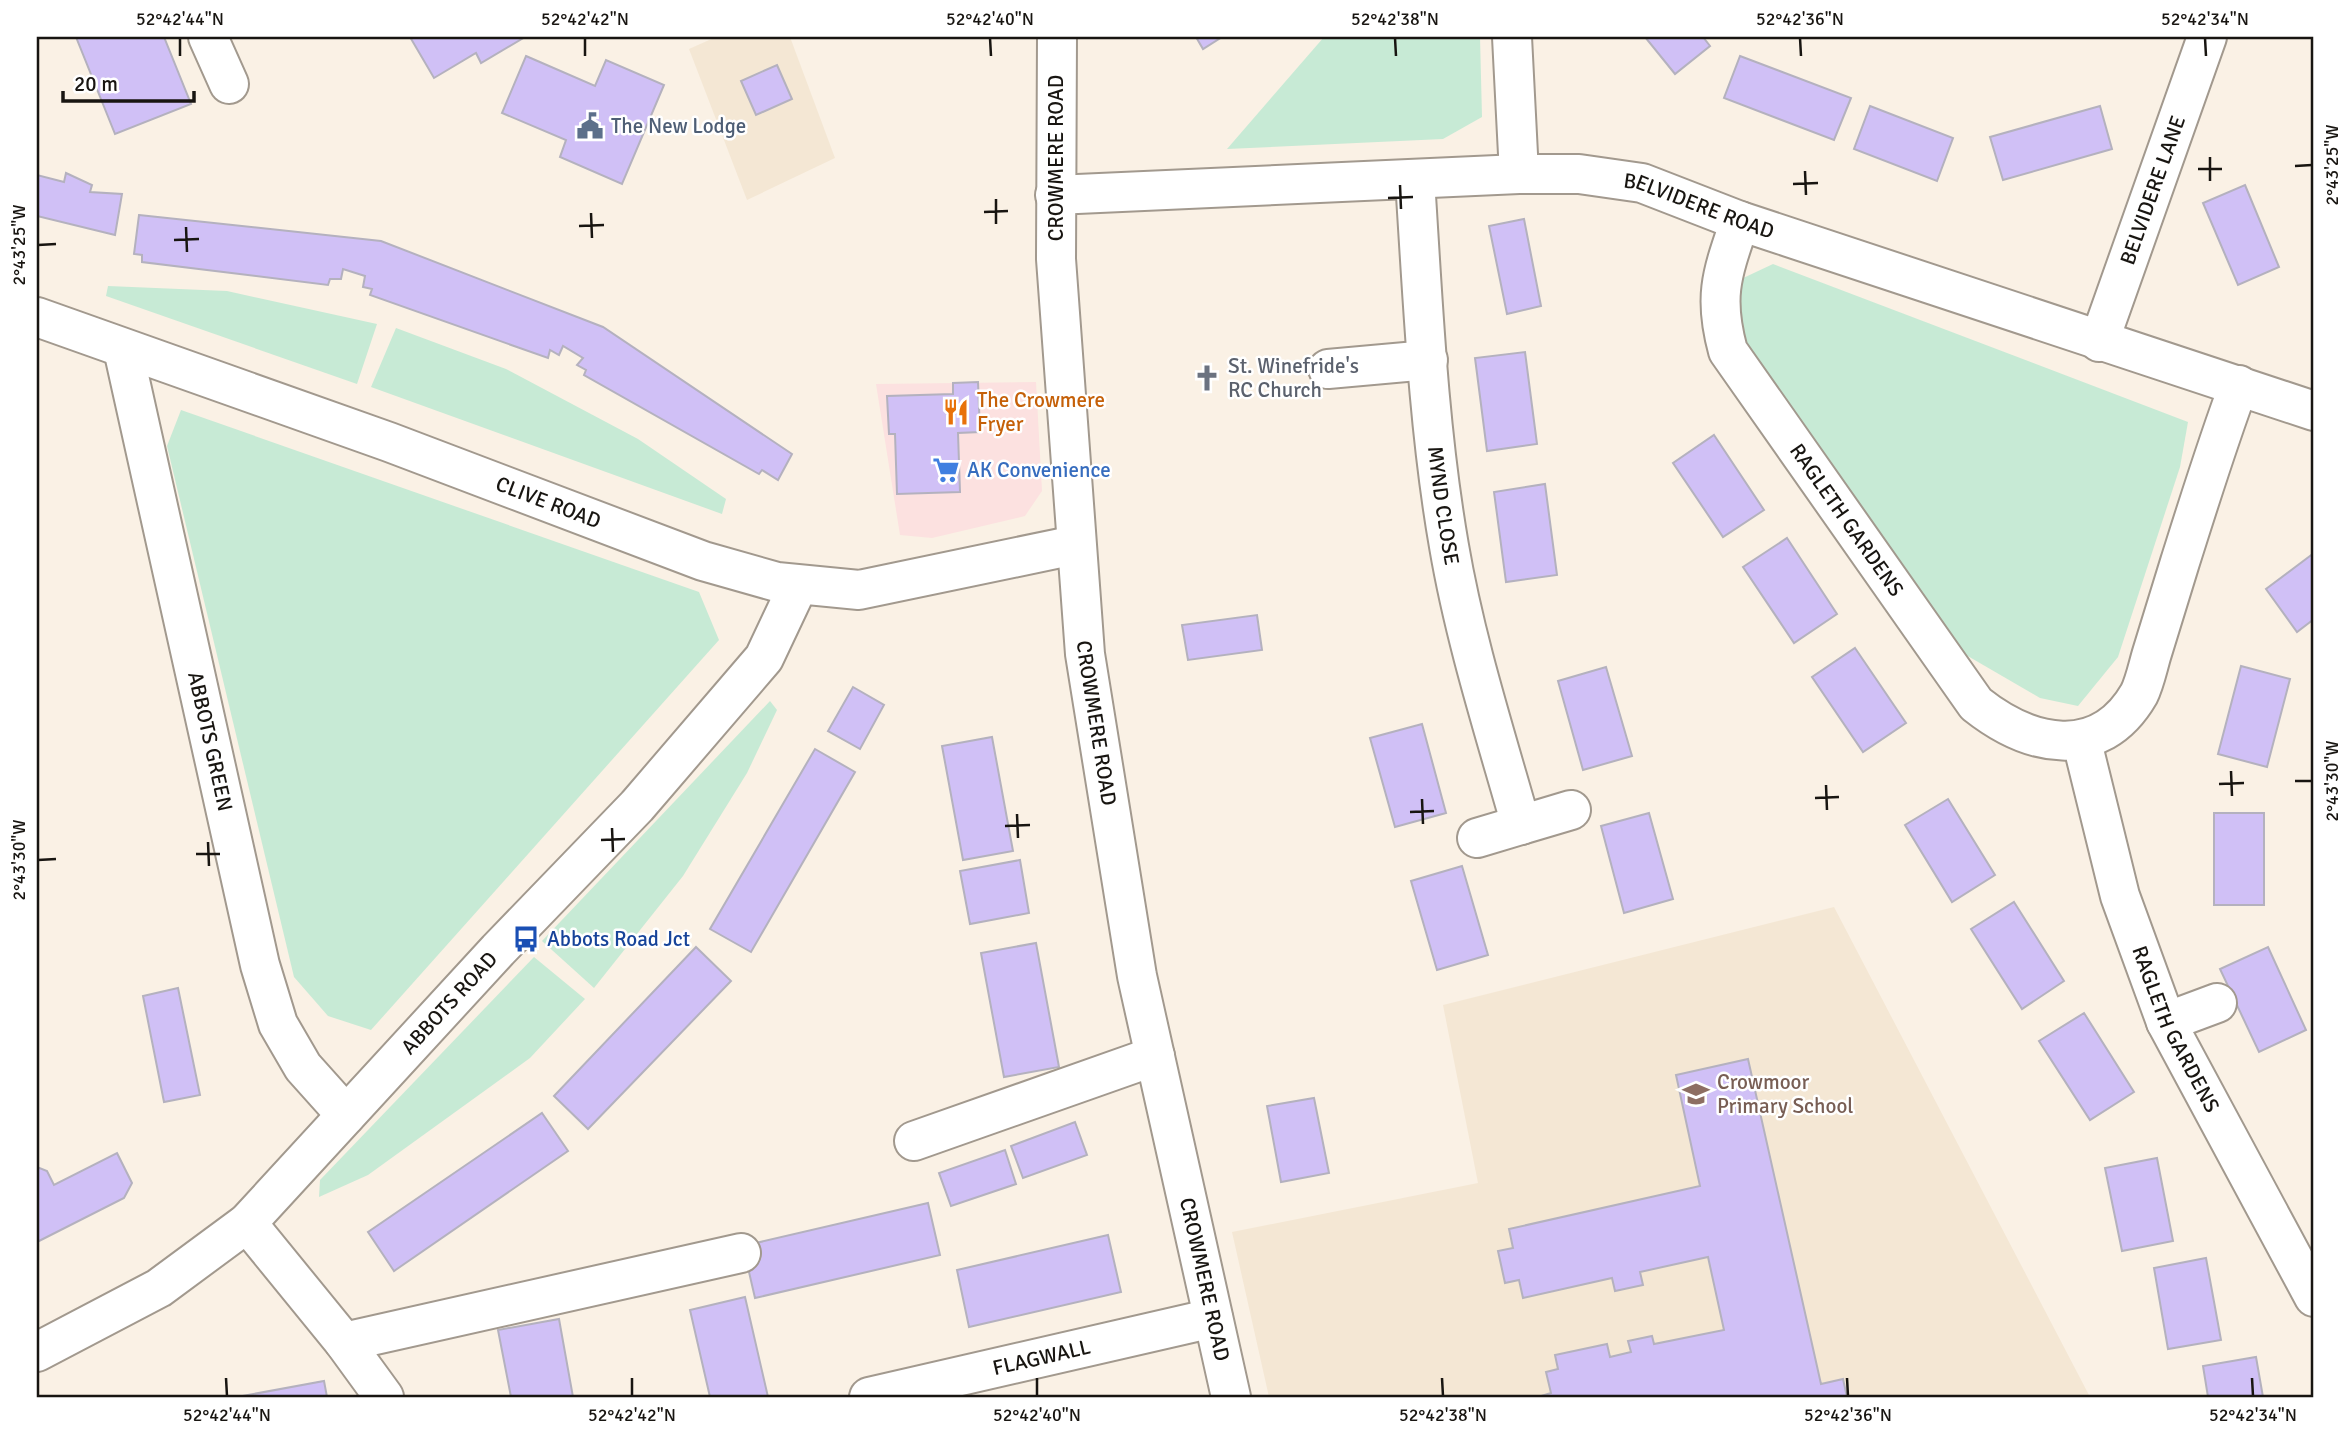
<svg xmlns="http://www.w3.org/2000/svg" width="2351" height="1434" viewBox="0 0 2351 1434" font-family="Signika,sans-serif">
<rect width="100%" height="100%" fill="#faf1e5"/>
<polygon fill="#fce1e0" points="1036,382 1042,491 1025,516 932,538 900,535 876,384"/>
<g fill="#f4e7d4">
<polygon points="716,37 790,37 835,158 747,200 689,49"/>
<polygon points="1834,907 2090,1397 1269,1397 1232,1232 1478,1183 1443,1005"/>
</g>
<g fill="#c7ead5">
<polygon points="1324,37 1480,37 1482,117 1443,139 1227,149"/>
<polygon points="1773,264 2188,422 2180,467 2118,657 2078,706 2040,698 1966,655 1739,334 1739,280"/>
<polygon points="108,286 227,291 377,324 357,384 106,296"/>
<polygon points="396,328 506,369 638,439 726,499 722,514 371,387"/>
<polygon points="181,410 699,592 719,640 371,1030 328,1016 294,977 167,446"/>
<polygon points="770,701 777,710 747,773 683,876 594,988 542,941"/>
<polygon points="534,957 585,999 530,1058 368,1175 319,1197 320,1180"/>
</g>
<g fill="#d0c0f6" stroke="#b4b1be" stroke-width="2">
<polygon points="76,37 164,37 191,104 115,134"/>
<polygon points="410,37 525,37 481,63 476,53 434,78"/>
<polygon points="1196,37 1222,37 1203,49"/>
<polygon points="1645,37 1703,37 1710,46 1675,74"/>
<polygon points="526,56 595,86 606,60 664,85 622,184 560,157 566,140 502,113"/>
<polygon points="1740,56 1851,98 1834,140 1724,98"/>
<polygon points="777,65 792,99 756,115 741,81"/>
<polygon points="1870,106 1953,138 1937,181 1854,149"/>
<polygon points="2100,106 2112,149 2003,180 1990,137"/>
<polygon points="66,173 92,185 90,192 122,194 115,235 37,216 37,175 64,182"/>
<polygon points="2245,185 2279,267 2238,285 2203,203"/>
<polygon points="139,215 381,241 603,327 792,454 778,480 762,470 759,474 584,375 586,370 577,365 583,358 563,346 559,355 550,350 548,358 370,295 372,289 363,287 365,276 343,269 341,279 330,279 328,285 142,262 142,255 134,254"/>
<polygon points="1524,219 1541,306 1507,314 1489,226"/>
<polygon points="1525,352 1537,444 1487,451 1475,358"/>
<polygon points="978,382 980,432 958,433 960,492 897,494 895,434 889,434 887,396 953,394 953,383"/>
<polygon points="1714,435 1764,510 1723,537 1673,463"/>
<polygon points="1545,484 1557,575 1506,582 1494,492"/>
<polygon points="1787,538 1837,614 1794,643 1743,567"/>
<polygon points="2314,553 2314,619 2297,632 2266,589"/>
<polygon points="1257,615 1262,650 1188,660 1182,625"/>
<polygon points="1855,648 1906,723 1863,752 1812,677"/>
<polygon points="2241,666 2290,679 2267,767 2218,754"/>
<polygon points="1606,667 1632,756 1583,770 1558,681"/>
<polygon points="853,687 884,705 860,749 828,731"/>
<polygon points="1422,724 1446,813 1395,827 1370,738"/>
<polygon points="992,737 1013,851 963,860 942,746"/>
<polygon points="815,749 855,772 751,952 710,929"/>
<polygon points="1948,799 1995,875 1952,902 1905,825"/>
<polygon points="1649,813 1673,899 1624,913 1601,826"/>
<rect x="2214" y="813" width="50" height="92"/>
<polygon points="1020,860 1029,913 970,924 960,871"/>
<polygon points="1462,866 1488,955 1437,970 1411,881"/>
<polygon points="2014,902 2064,981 2022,1009 1971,929"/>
<polygon points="1036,943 1059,1067 1004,1077 981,953"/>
<polygon points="696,947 731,981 588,1129 554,1096"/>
<polygon points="2268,947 2306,1030 2259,1052 2220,969"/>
<polygon points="178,988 200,1095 164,1102 143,996"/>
<polygon points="2084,1013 2134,1092 2090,1120 2039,1041"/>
<polygon points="1748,1059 1821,1384 1843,1379 1847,1397 1538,1397 1551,1393 1546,1372 1558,1369 1555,1355 1607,1344 1610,1357 1631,1352 1628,1341 1652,1336 1654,1344 1724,1330 1708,1257 1640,1272 1643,1285 1615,1291 1612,1278 1523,1298 1519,1280 1505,1283 1498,1251 1513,1248 1509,1229 1700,1186 1676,1075"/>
<polygon points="1314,1098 1329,1173 1281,1182 1267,1106"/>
<polygon points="542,1113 568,1151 394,1271 368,1232"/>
<polygon points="1075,1122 1087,1155 1023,1178 1011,1146"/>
<polygon points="1005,1150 1016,1184 951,1206 939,1173"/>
<polygon points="117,1153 132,1183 124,1198 37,1242 37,1167 47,1171 54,1185"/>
<polygon points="2157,1158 2173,1241 2122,1251 2105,1168"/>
<polygon points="928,1203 940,1255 755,1298 743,1246"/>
<polygon points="1108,1235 1121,1292 969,1327 957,1270"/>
<polygon points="2206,1258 2221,1340 2168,1349 2154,1268"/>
<polygon points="745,1297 768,1397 710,1397 690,1310"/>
<polygon points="559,1319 573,1397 511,1397 498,1330"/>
<polygon points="2256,1357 2263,1397 2208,1397 2203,1366"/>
<polygon points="324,1381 327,1397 237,1397"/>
</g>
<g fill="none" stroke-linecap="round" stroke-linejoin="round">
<g stroke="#a2998e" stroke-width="42">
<g id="minor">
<polyline points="208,37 229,84"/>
<path id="s1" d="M 1057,37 L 1056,259 L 1085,654 L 1137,976 L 1231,1397"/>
<polyline points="1512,37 1519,174"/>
<path id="s2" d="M 1415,180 C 1423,302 1428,426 1449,546 C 1465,640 1495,733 1521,825"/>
<path id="s3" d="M 1055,195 L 1519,174 L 1579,174 L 1642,183 L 1740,221 L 2314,411"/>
<path id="s4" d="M 1740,221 C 1722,274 1713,296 1728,351 L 1976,704 C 2029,746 2099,763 2139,694 C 2145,682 2148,666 2152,653 C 2161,623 2171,592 2180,562 C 2199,502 2217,444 2239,385"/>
<path id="s5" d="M 37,317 L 389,442 L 703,561 L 777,582 L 859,590 L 1075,545"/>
<path id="s6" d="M 2099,342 L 2207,37"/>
<path id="s7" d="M 123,349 L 260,965 L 278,1024 L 303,1067 L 346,1115"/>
<polyline points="1328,369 1428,360"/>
<path id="s8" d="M 2082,742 L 2120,896 L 2166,1022 L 2314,1297"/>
<polyline points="1477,838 1571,810"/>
<polyline points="2166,1022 2217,1003"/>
<polyline points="914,1141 1155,1056"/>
<polyline points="247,1223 344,1342 384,1397"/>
<polyline points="344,1342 741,1253"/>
<path id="s9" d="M 37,1352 L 159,1288 L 247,1223 L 498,950 L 637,806 L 764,658 L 798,586"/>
<path id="s10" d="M 869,1397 L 1213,1318"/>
</g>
</g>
<use href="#minor" stroke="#fff" stroke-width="38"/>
</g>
<path fill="none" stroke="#181511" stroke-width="2.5" d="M 180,38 L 180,56M 585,38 L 585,56M 990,38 L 991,56M 1395,38 L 1396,56M 1800,38 L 1801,56M 2205,38 L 2206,56M 2210,157 L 2210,181M 2295,166 L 2312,165M 2198,169 L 2222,169M 1805,171 L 1806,195M 1793,184 L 1818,183M 1400,185 L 1401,209M 1388,198 L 1413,197M 996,199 L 996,224M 984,212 L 1008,211M 591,213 L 592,238M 579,226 L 604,225M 186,227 L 187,252M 174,240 L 199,239M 38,245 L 56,244M 2231,771 L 2232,796M 2295,781 L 2312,781M 2219,784 L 2244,783M 1826,785 L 1827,810M 1815,798 L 1839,797M 1422,799 L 1423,824M 1410,812 L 1434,811M 1017,814 L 1018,838M 1005,826 L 1030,825M 612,828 L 613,852M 601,840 L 625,839M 208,842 L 209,866M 196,854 L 220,854M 38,860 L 56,859M 226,1378 L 227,1396M 632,1378 L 632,1396M 1037,1378 L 1037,1396M 1442,1378 L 1443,1396M 1847,1378 L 1848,1396M 2252,1378 L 2253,1396"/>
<defs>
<g id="civic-bare" transform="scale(2.1)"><path d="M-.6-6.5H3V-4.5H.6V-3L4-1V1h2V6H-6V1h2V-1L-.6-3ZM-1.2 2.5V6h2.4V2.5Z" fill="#5c6f8a" stroke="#fff" stroke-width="2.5" paint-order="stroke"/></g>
<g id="church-bare" transform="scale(2.1)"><path d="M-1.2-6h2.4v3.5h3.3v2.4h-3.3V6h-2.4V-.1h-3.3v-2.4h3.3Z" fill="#6b7280" stroke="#fff" stroke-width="2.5" paint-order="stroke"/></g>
<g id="restaurant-bare" transform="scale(2.1)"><path d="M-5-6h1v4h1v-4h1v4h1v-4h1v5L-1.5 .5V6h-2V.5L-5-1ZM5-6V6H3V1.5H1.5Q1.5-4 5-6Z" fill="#e8710a" stroke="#fff" stroke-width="2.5" paint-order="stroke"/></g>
<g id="supermarket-bare" transform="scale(2.1)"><path d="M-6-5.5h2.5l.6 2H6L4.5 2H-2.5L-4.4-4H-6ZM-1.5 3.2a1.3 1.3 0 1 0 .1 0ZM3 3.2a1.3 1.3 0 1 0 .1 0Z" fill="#3f7fe0" stroke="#fff" stroke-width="2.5" paint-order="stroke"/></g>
<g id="bus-bare" transform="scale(2.1)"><path d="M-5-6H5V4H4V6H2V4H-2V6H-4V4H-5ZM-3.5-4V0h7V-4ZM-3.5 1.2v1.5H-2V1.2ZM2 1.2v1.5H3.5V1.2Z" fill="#1a4fb4" stroke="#fff" stroke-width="2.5" paint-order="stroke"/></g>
<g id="school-bare" transform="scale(2.1)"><path d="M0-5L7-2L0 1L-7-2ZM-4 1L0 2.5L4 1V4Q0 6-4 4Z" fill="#8d6e63" stroke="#fff" stroke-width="2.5" paint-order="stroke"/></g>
</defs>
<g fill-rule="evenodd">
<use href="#civic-bare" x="590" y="126"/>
<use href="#church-bare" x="1207" y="378"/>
<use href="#restaurant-bare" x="956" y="412"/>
<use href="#supermarket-bare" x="946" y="470"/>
<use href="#bus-bare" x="526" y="939"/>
<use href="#school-bare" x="1696" y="1094"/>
</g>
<g text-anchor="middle" stroke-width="5" stroke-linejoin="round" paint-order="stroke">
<g font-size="21" fill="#4e5e75" stroke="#fff" text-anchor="start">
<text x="611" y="133">The New Lodge</text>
</g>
<g font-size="21" fill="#181511" stroke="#fff">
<text transform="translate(1056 158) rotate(-90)" y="7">CROWMERE ROAD</text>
<text dy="7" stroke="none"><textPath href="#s6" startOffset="161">BELVIDERE LANE</textPath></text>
<text dy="7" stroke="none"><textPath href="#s3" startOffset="649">BELVIDERE ROAD</textPath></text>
<text dy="7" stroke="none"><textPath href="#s5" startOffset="544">CLIVE ROAD</textPath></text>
<text dy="7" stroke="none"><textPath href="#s2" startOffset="327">MYND CLOSE</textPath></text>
<text dy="7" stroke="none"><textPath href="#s4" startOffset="340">RAGLETH GARDENS</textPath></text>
<text dy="7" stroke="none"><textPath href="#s1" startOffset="688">CROWMERE ROAD</textPath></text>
<text dy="7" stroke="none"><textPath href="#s7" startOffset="402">ABBOTS GREEN</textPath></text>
<text dy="7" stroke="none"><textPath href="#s9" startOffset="546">ABBOTS ROAD</textPath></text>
<text dy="7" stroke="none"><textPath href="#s8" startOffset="303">RAGLETH GARDENS</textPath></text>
<text dy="7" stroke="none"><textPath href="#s1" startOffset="1255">CROWMERE ROAD</textPath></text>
<text dy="7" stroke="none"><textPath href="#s10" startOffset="177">FLAGWALL</textPath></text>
</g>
<g font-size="21" fill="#5b616d" stroke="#fff" text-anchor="start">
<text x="1228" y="373">St. Winefride's<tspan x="1228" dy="24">RC Church</tspan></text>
</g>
<g font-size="21" fill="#c56008" stroke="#fff" text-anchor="start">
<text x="977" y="407">The Crowmere<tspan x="977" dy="24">Fryer</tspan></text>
</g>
<g font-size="21" fill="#366cbe" stroke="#fff" text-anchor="start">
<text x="967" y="477">AK Convenience</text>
</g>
<g font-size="21" fill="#164399" stroke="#fff" text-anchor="start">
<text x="547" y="946">Abbots Road Jct</text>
</g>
<g font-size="21" fill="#785e54" stroke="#fff" text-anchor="start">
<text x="1717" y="1089">Crowmoor<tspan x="1717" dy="24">Primary School</tspan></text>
</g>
</g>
<rect width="2351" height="1434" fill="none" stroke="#ffffff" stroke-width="77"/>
<path d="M63 91v10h131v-10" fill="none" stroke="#181511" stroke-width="3.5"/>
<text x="74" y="91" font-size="21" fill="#181511" stroke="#ffffff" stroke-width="5" paint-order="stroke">20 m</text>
<rect x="38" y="38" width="2274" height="1358" fill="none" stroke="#181511" stroke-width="2.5"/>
<g font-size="18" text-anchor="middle" fill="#181511">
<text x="180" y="25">52°42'44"N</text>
<text x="585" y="25">52°42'42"N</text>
<text x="990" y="25">52°42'40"N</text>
<text x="1395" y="25">52°42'38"N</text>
<text x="1800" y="25">52°42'36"N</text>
<text x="2205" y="25">52°42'34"N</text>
<text transform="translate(2332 165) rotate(-90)" y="6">2°43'25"W</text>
<text transform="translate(19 245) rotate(-90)" y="6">2°43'25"W</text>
<text transform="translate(2332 781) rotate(-90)" y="6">2°43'30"W</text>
<text transform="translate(19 860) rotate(-90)" y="6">2°43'30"W</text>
<text x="227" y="1421">52°42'44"N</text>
<text x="632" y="1421">52°42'42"N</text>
<text x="1037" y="1421">52°42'40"N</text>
<text x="1443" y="1421">52°42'38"N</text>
<text x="1848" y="1421">52°42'36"N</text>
<text x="2253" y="1421">52°42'34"N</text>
</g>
</svg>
